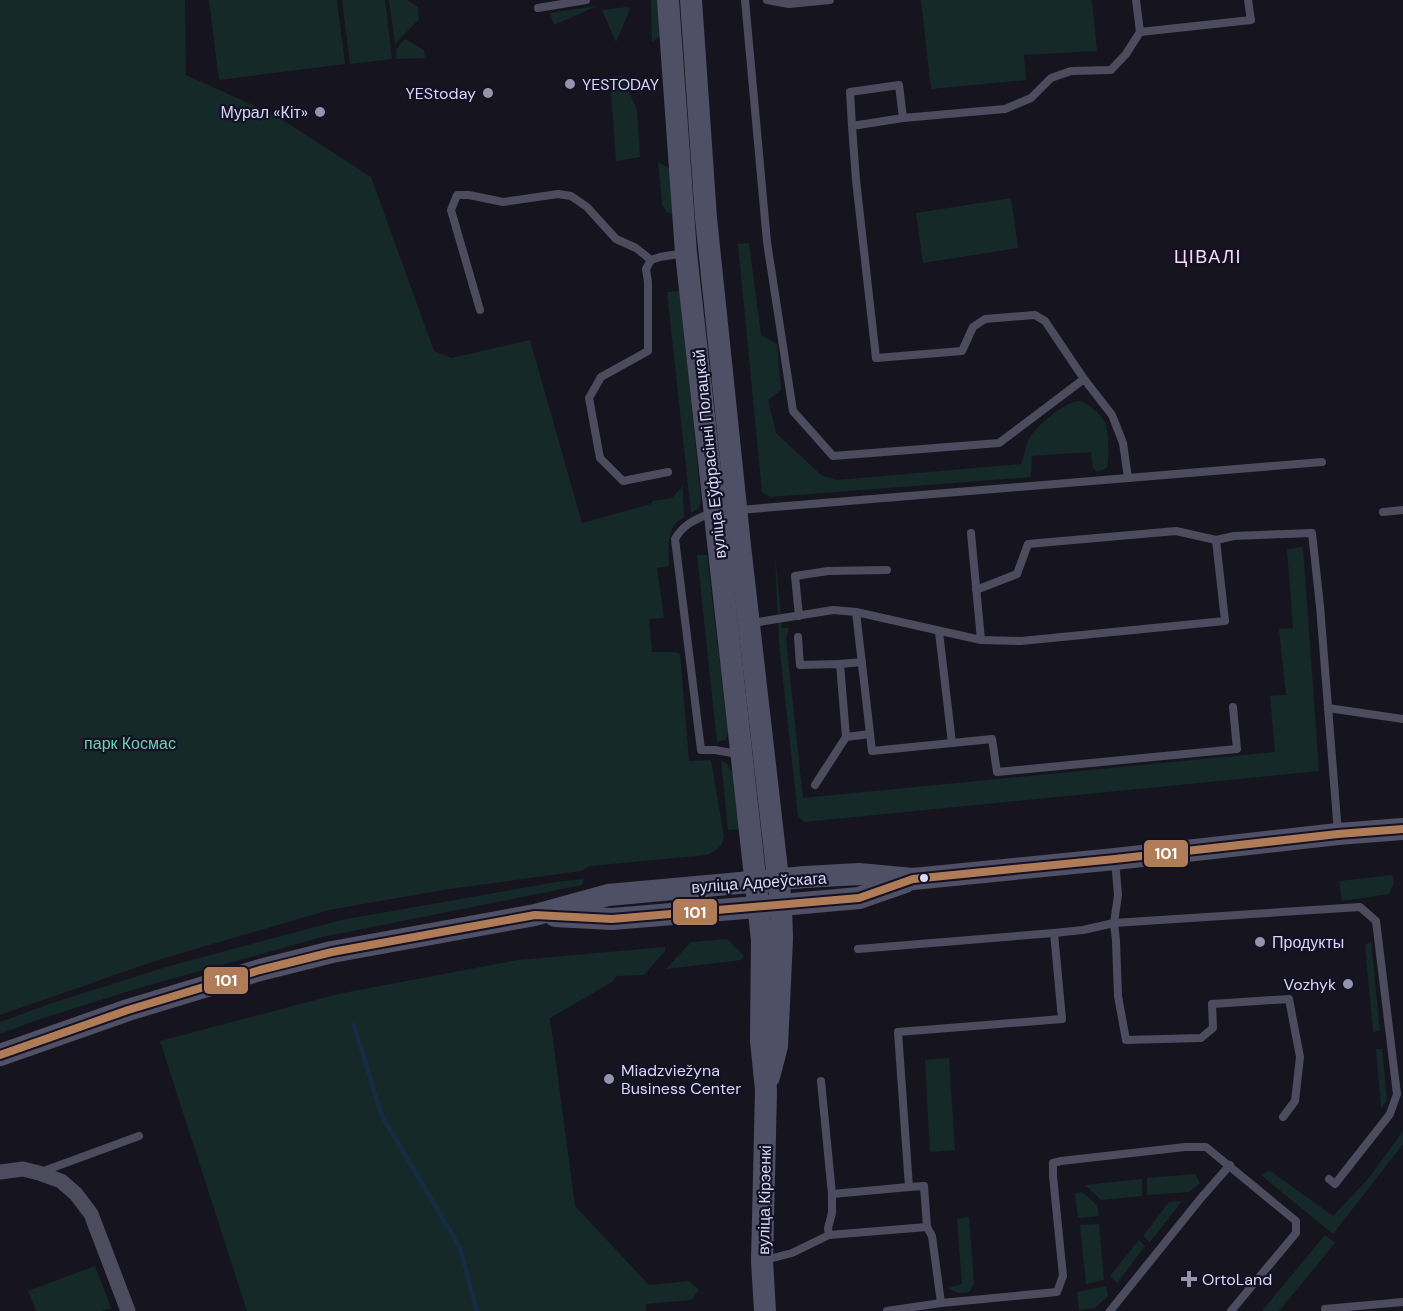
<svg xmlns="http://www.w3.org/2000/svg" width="1403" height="1311" viewBox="0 0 1403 1311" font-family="'DM Sans',sans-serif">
<rect width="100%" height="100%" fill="#16151f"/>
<g fill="#152928">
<path d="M 0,0 L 185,0 L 186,75 L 275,115 L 371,177 L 434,351 L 452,358 L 530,340 L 582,523 L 651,504 L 653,501 L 672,498 L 683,486 L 684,518 C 681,519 678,521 676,523 C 667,533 668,553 669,566 L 657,568 L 664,618 L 649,619 L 652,652 L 675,652 L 680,654 L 689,761 L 711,760 L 724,837 C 722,848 716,850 707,855 L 590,866 L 581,871 L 449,889 L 329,910 L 158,960 L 0,1015 Z"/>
<polygon points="209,0 337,0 345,64 219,80"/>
<polygon points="342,0 385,0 392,59 350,64"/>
<polygon points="389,0 407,0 418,7 419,19 395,44"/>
<polygon points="651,0 658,0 664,33 652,42"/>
<polygon points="921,0 1092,0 1097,51 1024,55 1026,80 931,89"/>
<polygon points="597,6 554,25 550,13"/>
<polygon points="627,7 630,9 616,42 602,10"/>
<polygon points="405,39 424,50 425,58 397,59 396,49"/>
<polygon points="610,76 622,76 637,110 640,157 616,161"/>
<polygon points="658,162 672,170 673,214 667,212 662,205"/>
<polygon points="1011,198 1018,248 923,263 916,213"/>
<path d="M 749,243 L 761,335 L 777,344 L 781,390 L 768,400 L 776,433 L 821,475 L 837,480 L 1021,464 C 1025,455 1026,441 1032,434 C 1040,423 1068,399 1081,401 C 1087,403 1103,416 1105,422 C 1109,430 1109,460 1107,468 L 1097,472 L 1093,468 L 1091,452 L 1032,456 L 1031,477 L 770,497 L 762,492 L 738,244 Z"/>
<path d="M 680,291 L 701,500 C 700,507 697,510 691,513 L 667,292 Z"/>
<polygon points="1303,547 1319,771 804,822 798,816 779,643 775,554 782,628 789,628 786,639 803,798 1275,752 1270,696 1286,695 1279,629 1293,628 1287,549"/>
<polygon points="697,555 707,555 728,733 725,740 717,742"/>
<polygon points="721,760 727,764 734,776 739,829 728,830"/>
<polygon points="1392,875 1394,883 1389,894 1342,901 1339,881"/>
<polygon points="584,879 582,885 322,937 139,988 37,1020 0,1034 0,1022 49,1004 166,967 341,920 556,882"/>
<polygon points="727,939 744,956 741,960 666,969 691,942"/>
<polygon points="1371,941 1380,1031 1373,1032 1365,945"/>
<polygon points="665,947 665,951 644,975 617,976 612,982 550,1018 575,1206 649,1285 689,1281 699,1290 691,1300 646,1304 646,1311 247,1311 160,1041 338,994 518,960"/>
<polygon points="1376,1049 1382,1049 1387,1101 1381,1108"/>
<polygon points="949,1058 955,1150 930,1152 925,1060"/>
<polygon points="1403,1131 1403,1144 1333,1234 1261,1175 1269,1170 1333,1216 1368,1179"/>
<polygon points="1195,1174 1200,1183 1189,1192 1147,1195 1147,1178"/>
<polygon points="1142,1179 1142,1196 1101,1200 1085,1185"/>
<polygon points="1082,1192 1097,1205 1099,1216 1078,1218 1075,1193"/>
<polygon points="1182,1201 1150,1242 1143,1236 1169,1202"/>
<polygon points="969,1217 974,1284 969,1292 958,1293 948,1288 962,1284 957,1219"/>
<polygon points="1099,1224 1104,1280 1086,1284 1080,1225"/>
<polygon points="1325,1235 1335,1243 1279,1311 1262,1311"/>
<polygon points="1139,1240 1145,1246 1117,1283 1110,1276"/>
<polygon points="95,1266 111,1308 102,1311 36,1311 28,1291"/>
<polygon points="1106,1286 1108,1296 1095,1308 1079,1310 1077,1292"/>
</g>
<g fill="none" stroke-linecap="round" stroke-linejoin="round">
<polyline stroke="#162c44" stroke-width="4.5" points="354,1025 381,1114 460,1248 477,1311"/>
<g stroke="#4c4c5e" stroke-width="8">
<polyline points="745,0 767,242 793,411 833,456 999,443 1084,379"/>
<polyline points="767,0 789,4 830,0"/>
<polyline points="538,8 586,0"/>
<polyline points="1140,32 1251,20 1248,0"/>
<polyline points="903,118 1005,109 1031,98 1051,78 1071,71 1111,70 1126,54 1140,32 1136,0"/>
<polyline points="852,126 850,92 899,85 903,118 852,126 856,180 876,358 962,351 973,327 985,319 1035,315 1045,321 1084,379 1112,415 1123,443 1128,478"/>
<polyline points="480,310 451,210 457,195 469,195 503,202 558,194 571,196 587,207 616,239 636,248 651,260"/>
<polyline points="668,472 623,481 600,458 589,398 601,377 648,351 648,282 646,269 651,260 660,257 685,253"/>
<polyline points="739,510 1322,462"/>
<path d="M 712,512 C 696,520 684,523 675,539 L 701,750 L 715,750 L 738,754"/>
<polyline points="1383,512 1403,510"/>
<polyline points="971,533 981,640"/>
<polyline points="976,590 1017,574 1028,544 1176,531 1216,540"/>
<polyline points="856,612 872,751 952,743 939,632"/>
<polyline points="799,616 795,576 828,571 887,570"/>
<polyline points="752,623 833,610 856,612 981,640 1021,641 1225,621 1216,540 1234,536 1312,533 1320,606 1338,833"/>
<polyline points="798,637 800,665 840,664 846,737 870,734"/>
<polyline points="840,664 862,662"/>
<polyline points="1328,708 1403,719"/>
<polyline points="952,743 992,739 997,772 1237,749 1233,707"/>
<polyline points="815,785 846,737"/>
<polyline points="1115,860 1118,895 1114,923 1116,941 1118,996 1126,1040 1201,1038 1213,1028 1212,1004 1289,999 1300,1057 1295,1101 1283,1117"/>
<polyline points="858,949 1054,933 1083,930 1114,923 1360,907 1376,921 1397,1094 1390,1114 1335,1184 1329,1179"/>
<polyline points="821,1081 832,1194 832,1213 828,1228 829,1235"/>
<polyline points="41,1172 139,1136"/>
<polyline points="832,1194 909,1187"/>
<polyline points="927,1227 924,1186 909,1187 898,1032 1062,1019 1054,933"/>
<polyline points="765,1260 792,1253 829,1235 927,1227 932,1236 941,1303"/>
<polyline points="1325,1309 1403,1302"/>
<polyline points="887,1311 941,1303 1057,1292 1063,1276 1053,1176 1053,1163 1061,1161 1185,1147 1206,1147 1296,1221 1296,1233 1231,1311"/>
<polyline points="1110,1311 1201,1198 1230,1165"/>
</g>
<polyline stroke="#4c4c5e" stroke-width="15" points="0,1172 23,1169 39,1173 61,1181 76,1194 91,1214 128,1311"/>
<g stroke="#4f5065" stroke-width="22">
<polyline points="668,0 686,253 762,940 761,1041 766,1090 762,1261 765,1311"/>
<polyline points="691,0 706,218 740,546 781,905 782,939 777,1046 769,1077"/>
<polyline points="555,916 612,919 781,905 859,898 905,882"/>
<polyline points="0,1055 128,1010 260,970 332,952 535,915 608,895 805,877 859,874 913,879 1115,859 1338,834 1403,829"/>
</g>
<g stroke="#131123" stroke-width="12">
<polyline id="bus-1" points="0,1055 128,1010 260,970 332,952 535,915 612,919 859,898 913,879 1115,859 1338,834 1403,829"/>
</g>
<use href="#bus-1" stroke="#b07c57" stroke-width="8"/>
</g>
<g fill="#9494ad" stroke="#131123" stroke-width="2">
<circle cx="570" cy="84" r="6"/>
<circle cx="488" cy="93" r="6"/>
<circle cx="320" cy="112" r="6"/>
<circle cx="1260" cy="942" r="6"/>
<circle cx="1348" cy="984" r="6"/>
<circle cx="609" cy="1079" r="6"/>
<path d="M1186 1270h6v6h6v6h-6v6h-6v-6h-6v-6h6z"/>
</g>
<circle fill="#d8d8fa" stroke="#131123" stroke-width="2" cx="924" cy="878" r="5"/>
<g text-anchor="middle" stroke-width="4.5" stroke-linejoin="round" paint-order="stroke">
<g font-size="16" fill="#d8d8fa" stroke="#131123" text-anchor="start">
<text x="582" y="90">YESTODAY</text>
<text x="476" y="99" text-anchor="end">YEStoday</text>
<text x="308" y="118" text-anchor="end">Мурал «Кіт»</text>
<text x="1272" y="948">Продукты</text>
<text x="1336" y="990" text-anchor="end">Vozhyk</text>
<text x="621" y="1076">Miadzviežyna<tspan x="621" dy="18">Business Center</tspan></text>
<text x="1202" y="1285">OrtoLand</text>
</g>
<g font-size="16" fill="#d8d8fa" stroke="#131123">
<text transform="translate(709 454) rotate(-96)" y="6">вуліца Еўфрасінні Полацкай</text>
<text transform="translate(759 882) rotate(-4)" y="6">вуліца Адоеўскага</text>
<text transform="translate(764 1200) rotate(-89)" y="6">вуліца Кірэенкі</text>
</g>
<g font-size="16" fill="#6dd1ae" stroke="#131123">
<text x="130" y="749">парк Космас</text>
</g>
<g font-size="18" letter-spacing="1.5" fill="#fadaf2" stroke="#131123">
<text x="1208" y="263">ЦІВАЛІ</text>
</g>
</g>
<g stroke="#131123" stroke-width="2">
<rect x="1143" y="839" width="46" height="29" rx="6" fill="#b07c57"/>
<rect x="672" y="898" width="46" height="28" rx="6" fill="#b07c57"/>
<rect x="203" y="966" width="46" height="29" rx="6" fill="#b07c57"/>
</g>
<g font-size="16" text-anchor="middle" font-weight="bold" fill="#fff">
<text x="1166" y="859">101</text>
<text x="695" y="918">101</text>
<text x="226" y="986">101</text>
</g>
</svg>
